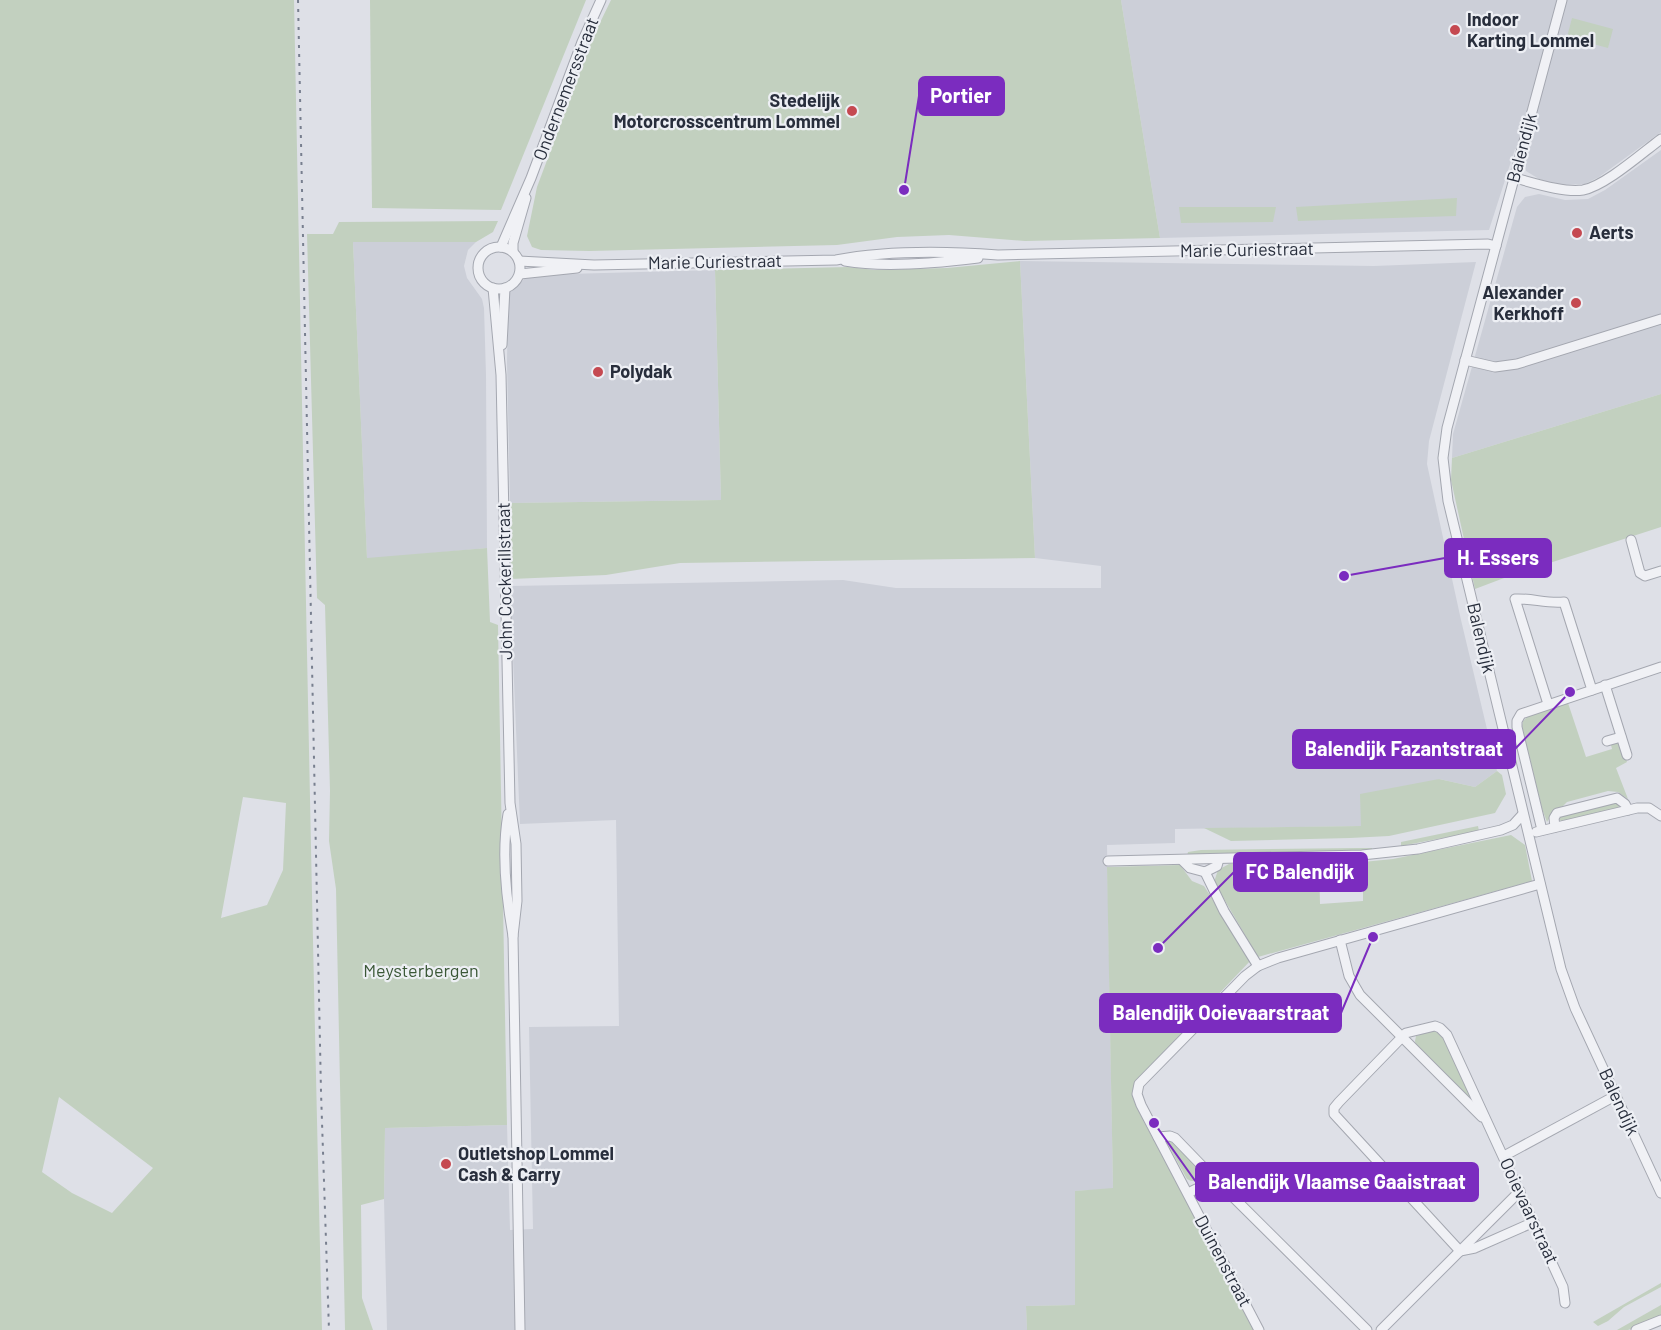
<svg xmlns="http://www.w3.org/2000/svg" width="1661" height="1330" viewBox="0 0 1661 1330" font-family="Barlow,sans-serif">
<rect width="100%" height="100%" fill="#dee0e7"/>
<g fill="#cccfd8">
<polygon points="1121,0 1661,0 1661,132 1599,177 1585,184 1558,185 1539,179 1526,171 1525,161 1527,151 1515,149 1489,230 1160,238"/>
<polygon points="1661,150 1661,394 1452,458 1453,434 1517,207 1525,197 1539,194 1565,200 1588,199 1605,190"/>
<polygon points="353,242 476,242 468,250 464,266 467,278 482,299 484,308 486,375 487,548 367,559"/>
<polygon points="1020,261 1374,266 1476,262 1429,441 1427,464 1461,620 1497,771 1475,787 1439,779 1361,826 1175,829 1175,843 1107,845 1113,1189 1075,1191 1075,1305 1026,1306 1027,1330 387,1330 384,1199 385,1128 507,1125 510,1230 533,1229 529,1027 619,1026 616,820 520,824 510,586 843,580 896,588 1101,588 1101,566 1035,558"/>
<polygon points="715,270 721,500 510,503 507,363 508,295 516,285 530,275"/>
</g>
<g fill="#c2d0bf" fill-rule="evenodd">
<path d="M 0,0 L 294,0 C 303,443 311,887 322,1330 L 0,1330 ZM 243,797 L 286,803 L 283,870 L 267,905 L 221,918 ZM 59,1097 L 153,1168 L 112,1213 L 72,1193 L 42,1172 Z"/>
<polygon points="370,0 586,0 501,210 372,208"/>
<polygon points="611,0 1121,0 1160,238 1025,241 949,235 897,237 837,245 589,251 541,250 532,247 527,236 537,187 594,35"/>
<polygon points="1572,18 1613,29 1608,48 1567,37"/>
<polygon points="1457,198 1456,216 1298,221 1296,207"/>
<polygon points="1179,207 1276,207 1273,222 1181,223"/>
<polygon points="498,221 493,232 476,242 353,242 367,558 487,548 490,622 498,625 507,1125 385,1128 384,1199 361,1205 362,1298 373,1330 345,1330 336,889 329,841 330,791 325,605 317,598 307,234 333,234 339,222"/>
<polygon points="1020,261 1035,558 680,563 606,575 511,579 510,503 721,500 715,270 848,267 875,270 947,268"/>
<polygon points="1661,394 1661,527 1512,575 1475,589 1451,480 1452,458"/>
<polygon points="1568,703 1586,757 1612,749 1611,745 1621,741 1627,762 1616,768 1628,799 1618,792 1608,791 1567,802 1563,806 1555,809 1547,822 1542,809 1522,726 1523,721 1527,717"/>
<polygon points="1497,771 1502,775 1506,794 1495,813 1389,836 1350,838 1231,841 1204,828 1361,826 1360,794 1439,779 1475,787"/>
<polygon points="1616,802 1620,805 1617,809 1562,822 1558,818 1559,815"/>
<polygon points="1478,826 1479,831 1401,846 1401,842"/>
<polygon points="1511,835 1525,845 1532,881 1258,957 1214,882 1218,870 1229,864 1319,863 1320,904 1363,901 1363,862 1393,859"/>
<polygon points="1358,848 1372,848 1372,851 1187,856 1188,852 1201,850"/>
<polygon points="1180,865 1192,881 1204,886 1251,960 1135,1082 1133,1093 1144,1122 1255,1330 1027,1330 1026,1306 1075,1305 1075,1191 1113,1188 1107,867"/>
<polygon points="1435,1030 1445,1036 1471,1098 1470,1099 1416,1046 1415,1041 1416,1036"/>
<polygon points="1170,1140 1199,1170 1201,1175 1198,1181 1191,1181 1187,1179 1167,1143"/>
<polygon points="1661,1283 1661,1287 1624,1307 1608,1321 1598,1326 1593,1322"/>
<polygon points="1661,1305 1661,1317 1628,1330 1617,1330"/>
</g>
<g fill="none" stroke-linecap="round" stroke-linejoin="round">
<g stroke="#a4a7b0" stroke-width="11">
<g id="minor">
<polyline points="1562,0 1447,428 1443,458 1448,501 1561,969 1575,1008 1661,1193"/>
<path d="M 1515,178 C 1534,183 1564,193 1583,190 C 1605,186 1642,153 1661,139"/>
<circle cx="499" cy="268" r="21"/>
<polyline points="501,247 531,178 582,42 601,0"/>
<polyline points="513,251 513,243 526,198"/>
<path d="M 519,261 L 594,265 L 836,260 C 889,250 944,251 998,255 L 1488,244 L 1496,246"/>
<path d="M 845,261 C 884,268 938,263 978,258"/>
<polyline points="520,274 577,268"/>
<polyline points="493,288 501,375 510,803 516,844 517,901 513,936"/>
<polyline points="502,345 505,288"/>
<polyline points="1465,360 1495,367 1517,364 1661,319"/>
<polyline points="1631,540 1640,573 1645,576 1661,571"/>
<polyline points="1605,685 1627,755"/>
<path d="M 1548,704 L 1515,599 C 1532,598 1547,604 1564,602 L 1592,690"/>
<polyline points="1607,741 1621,737"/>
<path d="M 508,814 C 501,854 506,897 513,936 L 520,1330"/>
<polyline points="1555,827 1554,818 1557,813 1617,798 1625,804 1628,810"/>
<polyline points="1542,830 1517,727 1517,721 1521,714 1661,667"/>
<polyline points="1536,832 1637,808 1649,808 1661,816"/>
<polyline points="1182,860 1190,868 1205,872 1217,866 1219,859"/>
<polyline points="1108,861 1362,855 1418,849 1501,830 1513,825 1523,814"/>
<polyline points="1205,872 1224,911 1258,966"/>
<polyline points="1340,940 1349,976 1360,995 1482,1117"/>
<polyline points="1158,1137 1170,1136 1175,1138 1205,1169 1207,1184"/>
<polyline points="1504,1156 1615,1096"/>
<path d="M 1188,1193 C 1202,1186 1211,1180 1226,1190 L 1367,1330"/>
<polyline points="1460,1251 1334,1114 1334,1108 1339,1102 1406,1033 1435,1026 1440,1028 1447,1035 1563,1287 1565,1303"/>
<polyline points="1460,1251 1475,1248 1534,1222"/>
<polyline points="1259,1330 1141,1105 1137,1094 1139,1084 1245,976 1258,966 1278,958 1540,884"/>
<polyline points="1381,1330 1520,1191"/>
<polyline points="1636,1330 1661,1320"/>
</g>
</g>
<use href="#minor" stroke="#f0f1f5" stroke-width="9"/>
<polyline stroke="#787f8f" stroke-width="2" stroke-dasharray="3 6" stroke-linecap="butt" points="298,0 321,1092 329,1330"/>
</g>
<g fill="#c54951" stroke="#edeff4" stroke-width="2">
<circle cx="1455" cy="30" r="6"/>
<circle cx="852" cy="111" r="6"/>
<circle cx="1577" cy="233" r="6"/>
<circle cx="1576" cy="303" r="6"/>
<circle cx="598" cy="372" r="6"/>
<circle cx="446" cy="1164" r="6"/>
</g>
<g text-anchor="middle" stroke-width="4.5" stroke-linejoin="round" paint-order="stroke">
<g font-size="18" font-weight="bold" fill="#282e3c" stroke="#edeff4" text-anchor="start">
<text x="1467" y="26">Indoor<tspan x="1467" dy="21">Karting Lommel</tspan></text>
<text x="840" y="107" text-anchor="end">Stedelijk<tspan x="840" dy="21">Motorcrosscentrum Lommel</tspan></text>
<text x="1589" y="239">Aerts</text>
<text x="1564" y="299" text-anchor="end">Alexander<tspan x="1564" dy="21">Kerkhoff</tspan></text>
<text x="610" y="378">Polydak</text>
<text x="458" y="1160">Outletshop Lommel<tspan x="458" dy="21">Cash &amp; Carry</tspan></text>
</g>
<g font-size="18" fill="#282e3c" stroke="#edeff4">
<text transform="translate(566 89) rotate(-69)" y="6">Ondernemersstraat</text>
<text transform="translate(1522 148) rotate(-75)" y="6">Balendijk</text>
<text transform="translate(1247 250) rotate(-1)" y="6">Marie Curiestraat</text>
<text transform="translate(715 262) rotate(-1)" y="6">Marie Curiestraat</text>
<text transform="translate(505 581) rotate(-91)" y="6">John Cockerillstraat</text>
<text transform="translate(1481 638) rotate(77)" y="6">Balendijk</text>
<text transform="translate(1619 1102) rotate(65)" y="6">Balendijk</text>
<text transform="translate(1529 1211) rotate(65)" y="6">Ooievaarstraat</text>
<text transform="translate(1223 1261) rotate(62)" y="6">Duinenstraat</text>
</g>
<g font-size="18" fill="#3a5736" stroke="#edeff4">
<text x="421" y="977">Meysterbergen</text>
</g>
</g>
<path fill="none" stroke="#7b2cbf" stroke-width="2" d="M904 190L919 96M1344 576L1445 558M1570 692L1515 749M1158 948L1234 872M1373 937L1341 1013M1154 1123L1196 1182"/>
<g fill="#7b2cbf" stroke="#edeff4" stroke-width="2">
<circle cx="904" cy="190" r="6"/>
<circle cx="1344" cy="576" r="6"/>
<circle cx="1570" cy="692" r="6"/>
<circle cx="1158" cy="948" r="6"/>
<circle cx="1373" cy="937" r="6"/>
<circle cx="1154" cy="1123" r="6"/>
</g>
<g fill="#7b2cbf" stroke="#7b2cbf" stroke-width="2">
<rect x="919" y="77" width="85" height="38" rx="6"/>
<rect x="1445" y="539" width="106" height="38" rx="6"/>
<rect x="1293" y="730" width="222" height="38" rx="6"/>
<rect x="1234" y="853" width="133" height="38" rx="6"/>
<rect x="1100" y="994" width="241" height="38" rx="6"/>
<rect x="1196" y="1163" width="282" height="38" rx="6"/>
</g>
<g font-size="20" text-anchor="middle" font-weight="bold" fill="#fff">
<text x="961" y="103">Portier</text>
<text x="1498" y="565">H. Essers</text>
<text x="1404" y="756">Balendijk Fazantstraat</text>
<text x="1300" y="879">FC Balendijk</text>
<text x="1221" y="1020">Balendijk Ooievaarstraat</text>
<text x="1337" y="1189">Balendijk Vlaamse Gaaistraat</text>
</g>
</svg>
